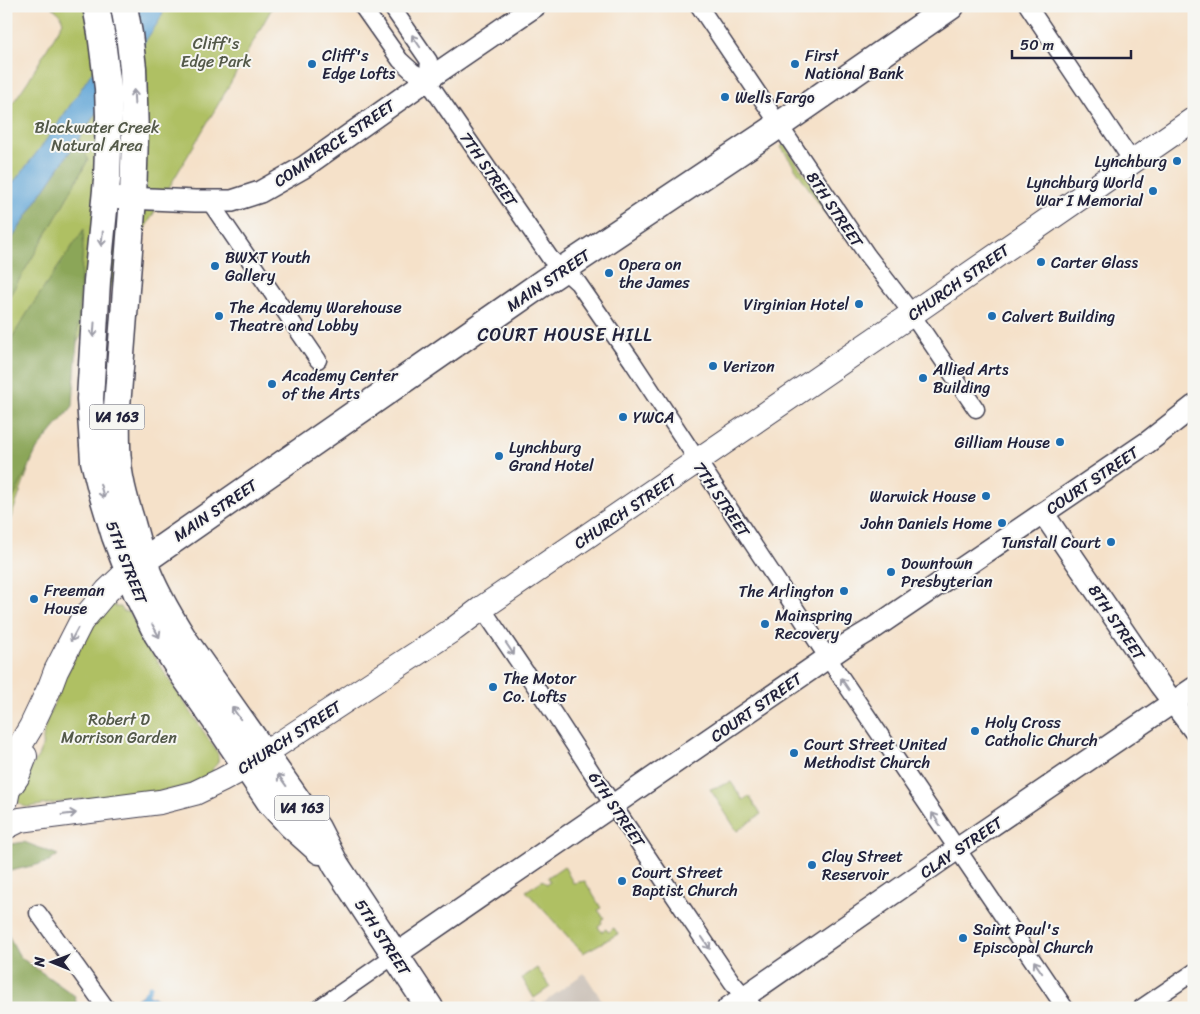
<svg xmlns="http://www.w3.org/2000/svg" width="1200" height="1014" viewBox="0 0 1200 1014" font-family="Sriracha,sans-serif">
<rect width="100%" height="100%" fill="#f6f6f2"/>
<filter id="ink" filterUnits="userSpaceOnUse"><feTurbulence type="fractalNoise" baseFrequency=".02" numOctaves="2"/><feDisplacementMap in="SourceGraphic" scale="10" xChannelSelector="R" yChannelSelector="G"/><feConvolveMatrix kernelMatrix="1 2 1 2 8 2 1 2 1" color-interpolation-filters="sRGB"/></filter>
<filter id="wash" filterUnits="userSpaceOnUse"><feTurbulence type="fractalNoise" baseFrequency=".0096" numOctaves="4" result="noise"/><feDisplacementMap in="SourceGraphic" scale="20" xChannelSelector="R" yChannelSelector="G"/><feGaussianBlur stdDeviation="1.12" result="paint"/><feColorMatrix in="noise" values="0 0 0 0 0 0 0 0 0 0 0 0 0 0 0 0 0 1.4 0 .05"/><feComposite in="paint" operator="in"/></filter>
<g filter="url(#wash)">
<rect width="100%" height="100%" fill="#f5e1c9"/>
<polygon fill="#ccc2b9" points="584,973 607,1008 524,1008 534,1000 539,1006"/>
<g fill="#afc063" stroke="#68714f">
<polygon points="51,6 273,6 226,91 70,355 6,531 6,113 28,81 63,22 60,14"/>
<polygon points="784,144 828,208 826,214 781,147"/>
<path d="M 114,602 L 115,607 L 121,607 L 123,611 L 130,613 L 146,644 L 217,752 C 220,760 218,764 212,769 L 215,775 L 180,788 L 117,798 L 81,799 L 29,807 C 21,807 19,804 15,797 L 24,777 L 37,759 L 42,747 L 44,731 L 47,720 L 61,686 L 86,634 L 108,604 Z"/>
<polygon points="731,782 743,800 749,796 761,814 737,831 710,789"/>
<polygon points="564,866 573,883 585,881 601,908 598,910 604,918 601,920 602,923 598,926 601,932 606,929 608,932 614,928 618,934 583,953 526,891 543,880 546,884 550,882 548,877"/>
<polygon points="537,968 550,987 534,998 522,978"/>
</g>
<g fill="#8ba659" stroke="#56644a">
<polygon points="79,138 88,160 57,216 6,302 6,248 39,197"/>
<polygon points="84,229 73,406 37,449 6,514 6,347 33,304"/>
<polygon points="24,842 58,855 49,862 6,872 6,845"/>
<polygon points="6,931 20,957 75,996 77,1008 6,1008"/>
</g>
<g fill="#62a6d7" stroke="#426489">
<path d="M 133,6 L 166,6 L 159,21 L 39,197 L 6,248 L 6,191 C 55,134 94,69 133,6 Z"/>
<polygon points="145,993 155,997 162,1008 126,1008 125,1007"/>
</g>
<g fill="none" stroke-linecap="round" stroke-linejoin="round">
<polyline stroke="#62a6d7" stroke-width="5" points="146,994 150,987"/>
</g>
</g>
<g filter="url(#ink)">
<g fill="none" stroke-linecap="round" stroke-linejoin="round">
<g stroke="#423f50" stroke-width="19">
<g id="minor">
<polyline points="362,6 400,60 412,71 427,80 550,258 578,283 632,361 828,658 1065,1008"/>
<polyline points="391,6 429,61 427,80"/>
<polyline points="699,6 867,255 904,303 976,409"/>
<polyline points="1028,6 1132,161"/>
<polyline points="210,202 318,360"/>
<polyline points="482,608 554,714 613,805 732,982 754,1008"/>
<polyline points="38,913 106,1008"/>
<polyline points="319,1008 395,955"/>
<polyline points="1141,1008 1194,972"/>
</g>
</g>
<g stroke="#423f50" stroke-width="24">
<g id="tertiary">
<polyline points="106,197 195,201 232,201 260,192 304,167 427,80 535,6"/>
<polyline points="1043,513 1160,685 1194,730"/>
<polyline points="395,955 849,643 874,628 1148,442 1194,406"/>
<polyline points="728,1008 950,854 1194,688"/>
</g>
</g>
<g stroke="#423f50" stroke-width="26">
<g id="secondary">
<polyline points="6,769 31,727 50,687 56,671 81,622 107,591 128,571"/>
<polyline points="6,800 8,790 17,777 25,756"/>
<polyline points="6,827 20,820 160,802 195,793 222,780 235,773 454,629 482,608 922,307 1194,119"/>
</g>
</g>
<g stroke="#423f50" stroke-width="29">
<g id="primary">
<polyline points="96,6 101,33 108,88 109,116 107,180 97,281 90,399 94,461 102,493 115,536 137,594 157,634 180,670 215,720 270,802 291,825 320,851"/>
<path d="M 124,6 L 129,34 L 133,68 L 135,135 L 133,198 L 117,407 C 117,425 116,443 118,461 C 119,481 125,501 131,520 C 135,534 138,547 143,560 C 153,589 169,616 185,641 L 317,828 L 336,865 L 430,1008"/>
<polyline points="129,571 544,282 769,132 951,6"/>
</g>
</g>
<use href="#minor" stroke="#fff" stroke-width="16"/>
<use href="#tertiary" stroke="#fff" stroke-width="21"/>
<use href="#secondary" stroke="#fff" stroke-width="24"/>
<use href="#primary" stroke="#fff" stroke-width="26"/>
</g>
<defs><path id="oneway-shaft" d="M-6 0H5M1.5-3L5.5 0L1.5 3" fill="none" stroke-width="1.6" stroke-linecap="round" stroke-linejoin="round" transform="scale(1.25)"/></defs>
<g stroke="#9c9ca7">
<use href="#oneway-shaft" transform="translate(416 41) rotate(-124)"/>
<use href="#oneway-shaft" transform="translate(134 97) rotate(-93)"/>
<use href="#oneway-shaft" transform="translate(102 239) rotate(96)"/>
<use href="#oneway-shaft" transform="translate(94 330) rotate(94)"/>
<use href="#oneway-shaft" transform="translate(102 491) rotate(75)"/>
<use href="#oneway-shaft" transform="translate(156 631) rotate(61)"/>
<use href="#oneway-shaft" transform="translate(74 635) rotate(118)"/>
<use href="#oneway-shaft" transform="translate(510 649) rotate(56)"/>
<use href="#oneway-shaft" transform="translate(845 684) rotate(-124)"/>
<use href="#oneway-shaft" transform="translate(236 713) rotate(-125)"/>
<use href="#oneway-shaft" transform="translate(282 780) rotate(-126)"/>
<use href="#oneway-shaft" transform="translate(69 814) rotate(-7)"/>
<use href="#oneway-shaft" transform="translate(936 819) rotate(-124)"/>
<use href="#oneway-shaft" transform="translate(706 943) rotate(56)"/>
<use href="#oneway-shaft" transform="translate(1038 967) rotate(-124)"/>
</g>
</g>
<g fill="#1f6fb2" stroke="#f6f6f2" stroke-width="2">
<circle cx="312" cy="64" r="5"/>
<circle cx="795" cy="64" r="5"/>
<circle cx="725" cy="97" r="5"/>
<circle cx="1177" cy="161" r="5"/>
<circle cx="1153" cy="191" r="5"/>
<circle cx="1041" cy="262" r="5"/>
<circle cx="215" cy="266" r="5"/>
<circle cx="609" cy="273" r="5"/>
<circle cx="859" cy="304" r="5"/>
<circle cx="219" cy="316" r="5"/>
<circle cx="992" cy="316" r="5"/>
<circle cx="713" cy="366" r="5"/>
<circle cx="923" cy="378" r="5"/>
<circle cx="272" cy="384" r="5"/>
<circle cx="623" cy="417" r="5"/>
<circle cx="1060" cy="442" r="5"/>
<circle cx="499" cy="456" r="5"/>
<circle cx="986" cy="496" r="5"/>
<circle cx="1002" cy="523" r="5"/>
<circle cx="1111" cy="542" r="5"/>
<circle cx="891" cy="572" r="5"/>
<circle cx="844" cy="591" r="5"/>
<circle cx="34" cy="599" r="5"/>
<circle cx="765" cy="624" r="5"/>
<circle cx="493" cy="687" r="5"/>
<circle cx="975" cy="731" r="5"/>
<circle cx="794" cy="753" r="5"/>
<circle cx="812" cy="865" r="5"/>
<circle cx="622" cy="881" r="5"/>
<circle cx="963" cy="938" r="5"/>
</g>
<g text-anchor="middle" stroke-width="4" stroke-linejoin="round" paint-order="stroke">
<g fill="#f6f6f2" stroke="#626272" stroke-width="1">
<rect x="89.5" y="404.5" width="55" height="25" rx="4"/>
<rect x="274.5" y="795.5" width="55" height="25" rx="4"/>
</g>
<g font-size="15" font-weight="bold" fill="#22223b">
<text x="117" y="422">VA 163</text>
<text x="302" y="813">VA 163</text>
</g>
<g font-size="16" fill="#535949" stroke="#f6f6f2">
<text x="216" y="49">Cliff's<tspan x="216" dy="18">Edge Park</tspan></text>
<text x="97" y="133">Blackwater Creek<tspan x="97" dy="18">Natural Area</tspan></text>
<text x="119" y="725">Robert D<tspan x="119" dy="18">Morrison Garden</tspan></text>
</g>
<g font-size="16" fill="#22223b" stroke="#f6f6f2" text-anchor="start">
<text x="322" y="61">Cliff's<tspan x="322" dy="18">Edge Lofts</tspan></text>
<text x="805" y="61">First<tspan x="805" dy="18">National Bank</tspan></text>
<text x="735" y="103">Wells Fargo</text>
<text x="1167" y="167" text-anchor="end">Lynchburg</text>
<text x="1143" y="188" text-anchor="end">Lynchburg World<tspan x="1143" dy="18">War I Memorial</tspan></text>
<text x="225" y="263">BWXT Youth<tspan x="225" dy="18">Gallery</tspan></text>
<text x="1051" y="268">Carter Glass</text>
<text x="619" y="270">Opera on<tspan x="619" dy="18">the James</tspan></text>
<text x="849" y="310" text-anchor="end">Virginian Hotel</text>
<text x="229" y="313">The Academy Warehouse<tspan x="229" dy="18">Theatre and Lobby</tspan></text>
<text x="1002" y="322">Calvert Building</text>
<text x="723" y="372">Verizon</text>
<text x="933" y="375">Allied Arts<tspan x="933" dy="18">Building</tspan></text>
<text x="282" y="381">Academy Center<tspan x="282" dy="18">of the Arts</tspan></text>
<text x="633" y="423">YWCA</text>
<text x="1050" y="448" text-anchor="end">Gilliam House</text>
<text x="509" y="453">Lynchburg<tspan x="509" dy="18">Grand Hotel</tspan></text>
<text x="976" y="502" text-anchor="end">Warwick House</text>
<text x="992" y="529" text-anchor="end">John Daniels Home</text>
<text x="1101" y="548" text-anchor="end">Tunstall Court</text>
<text x="901" y="569">Downtown<tspan x="901" dy="18">Presbyterian</tspan></text>
<text x="44" y="596">Freeman<tspan x="44" dy="18">House</tspan></text>
<text x="834" y="597" text-anchor="end">The Arlington</text>
<text x="775" y="621">Mainspring<tspan x="775" dy="18">Recovery</tspan></text>
<text x="503" y="684">The Motor<tspan x="503" dy="18">Co. Lofts</tspan></text>
<text x="985" y="728">Holy Cross<tspan x="985" dy="18">Catholic Church</tspan></text>
<text x="804" y="750">Court Street United<tspan x="804" dy="18">Methodist Church</tspan></text>
<text x="822" y="862">Clay Street<tspan x="822" dy="18">Reservoir</tspan></text>
<text x="632" y="878">Court Street<tspan x="632" dy="18">Baptist Church</tspan></text>
<text x="973" y="935">Saint Paul's<tspan x="973" dy="18">Episcopal Church</tspan></text>
</g>
<g font-size="16" fill="#22223b" stroke="#f6f6f2">
<text transform="translate(334 143) rotate(-34)" y="6">COMMERCE STREET</text>
<text transform="translate(489 169) rotate(55)" y="6">7TH STREET</text>
<text transform="translate(835 209) rotate(56)" y="6">8TH STREET</text>
<text transform="translate(548 280) rotate(-34)" y="6">MAIN STREET</text>
<text transform="translate(958 282) rotate(-35)" y="6">CHURCH STREET</text>
<text transform="translate(1092 480) rotate(-34)" y="6">COURT STREET</text>
<text transform="translate(722 499) rotate(56)" y="6">7TH STREET</text>
<text transform="translate(215 510) rotate(-34)" y="6">MAIN STREET</text>
<text transform="translate(625 511) rotate(-34)" y="6">CHURCH STREET</text>
<text transform="translate(127 562) rotate(69)" y="6">5TH STREET</text>
<text transform="translate(1117 622) rotate(56)" y="6">8TH STREET</text>
<text transform="translate(756 707) rotate(-35)" y="6">COURT STREET</text>
<text transform="translate(289 737) rotate(-33)" y="6">CHURCH STREET</text>
<text transform="translate(617 809) rotate(56)" y="6">6TH STREET</text>
<text transform="translate(961 847) rotate(-34)" y="6">CLAY STREET</text>
<text transform="translate(383 937) rotate(57)" y="6">5TH STREET</text>
</g>
<g font-size="18" letter-spacing="1" fill="#22223b" stroke="#f6f6f2">
<text x="565" y="341">COURT HOUSE HILL</text>
</g>
</g>
<rect width="1200" height="1014" fill="none" stroke="#f6f6f2" stroke-width="25"/>
<g transform="translate(52 962) rotate(271)" stroke="#f6f6f2" stroke-width="4" paint-order="stroke">
<path d="M0-4L9 19L0 12L-9 19Z" fill="#22223b"/>
<text y="-8" font-size="14" font-weight="bold" text-anchor="middle" fill="#22223b">N</text>
</g>
<path d="M1012 50v8h119v-8" fill="none" stroke="#22223b" stroke-width="2.5"/>
<text x="1020" y="50" font-size="15" fill="#22223b" stroke="#f6f6f2" stroke-width="4" paint-order="stroke">50 m</text>
</svg>
